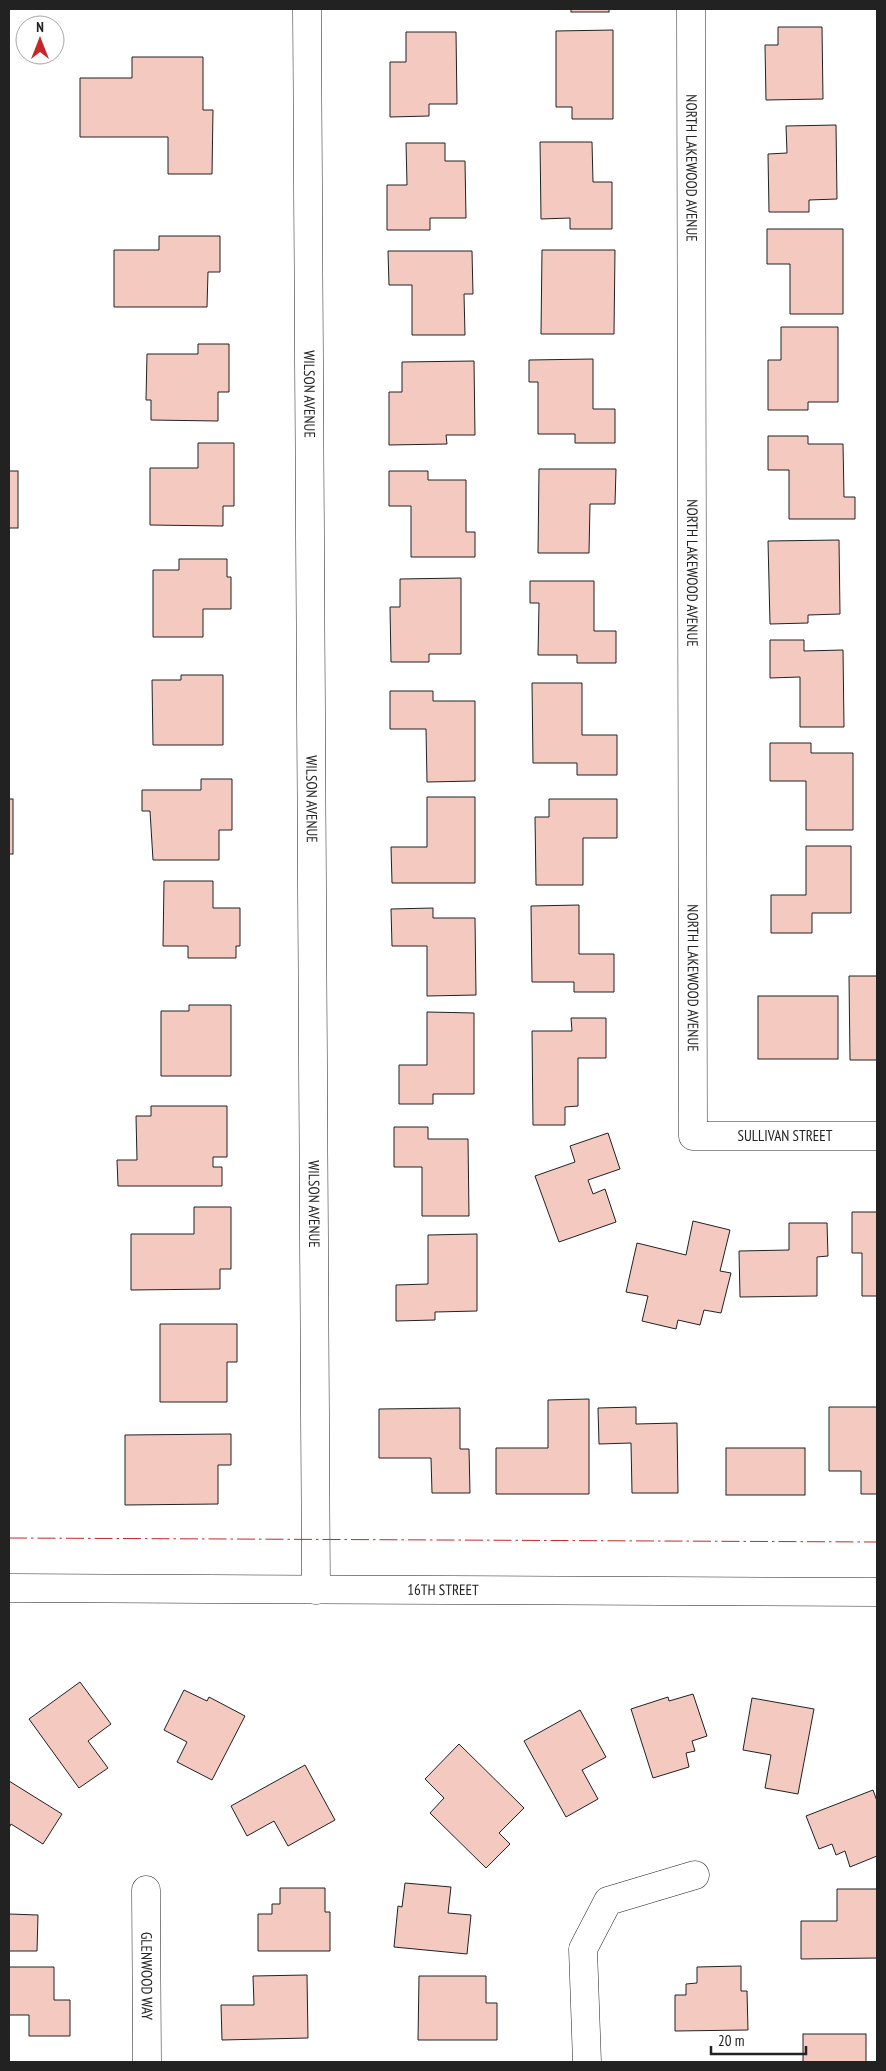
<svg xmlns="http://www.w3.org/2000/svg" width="886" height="2071" viewBox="0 0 886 2071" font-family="'PT Sans Narrow',sans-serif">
<rect width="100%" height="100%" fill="#fff"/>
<g fill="#f3c9c0" stroke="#222">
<rect x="571" y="9" width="38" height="3"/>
<polygon points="778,27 822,27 823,99 766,100 765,45 778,45"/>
<polygon points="613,30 613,119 572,119 572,107 556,107 556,31"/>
<polygon points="406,32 456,32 457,104 429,104 429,116 390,117 390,62 406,62"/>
<polygon points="132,57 203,57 203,110 213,110 212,174 168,174 168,137 80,137 80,78 132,78"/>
<polygon points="836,125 837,199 809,200 809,212 769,212 768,154 787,153 786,126"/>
<polygon points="540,142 592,142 593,182 612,182 612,229 570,229 570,218 541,219"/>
<polygon points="406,143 445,143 445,161 465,161 466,218 430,218 430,230 387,230 387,185 407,185"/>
<polygon points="767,229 843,229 843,314 790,314 790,264 767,264"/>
<polygon points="159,236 220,236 220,272 208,272 207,307 114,307 114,250 159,250"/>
<polygon points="542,250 615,250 614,334 541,334"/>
<polygon points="388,251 472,251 473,294 464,294 465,335 412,335 412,285 389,285"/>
<polygon points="781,327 838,327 838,402 808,402 808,410 768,410 768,360 781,360"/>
<polygon points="198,344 229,344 229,392 218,392 218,421 151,420 151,400 146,400 147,354 198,354"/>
<polygon points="593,359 593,409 615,409 615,443 575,443 575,434 538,434 538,382 529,382 529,360"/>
<polygon points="474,361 475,435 446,435 447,444 389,445 389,392 402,392 402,362"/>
<polygon points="768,436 808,436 808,444 843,444 844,497 855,497 855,519 789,519 789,470 768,470"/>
<polygon points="198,443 234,443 234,506 223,506 223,526 150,525 150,468 198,468"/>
<polygon points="539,469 616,469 615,504 590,504 589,553 538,553"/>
<rect x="9" y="471" width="9" height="57"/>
<polygon points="389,471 428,471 428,480 466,480 466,532 475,532 475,557 411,557 411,506 389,506"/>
<polygon points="839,540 840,614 808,615 808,623 770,624 768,541"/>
<polygon points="179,559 227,559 227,577 231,577 231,609 203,609 203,637 153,637 153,570 179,570"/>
<polygon points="461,578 461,654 429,654 429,662 391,662 390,607 400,607 400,579"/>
<polygon points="530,581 594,581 594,631 616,631 616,663 577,663 577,655 538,655 539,603 530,603"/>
<polygon points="770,640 804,640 804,651 843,650 844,727 800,727 800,677 770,678"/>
<polygon points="181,675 223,675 223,745 153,745 152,680 181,680"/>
<polygon points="532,683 582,683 582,735 617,735 617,775 577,775 577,763 533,763"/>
<polygon points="390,691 433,691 433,701 475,701 475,781 427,782 426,729 390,729"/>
<polygon points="770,743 811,743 811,753 853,753 853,830 806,830 806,781 770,781"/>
<polygon points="201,779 232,779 232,830 219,830 219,860 153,860 150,811 142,811 142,790 201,790"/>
<polygon points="427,797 475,797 475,883 392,883 391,847 427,847"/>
<rect x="9" y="799" width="4" height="55"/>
<polygon points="549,799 617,799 617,838 583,838 583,885 536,885 535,817 549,817"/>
<polygon points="806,846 851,846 851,913 812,913 812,933 771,933 771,895 806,895"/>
<polygon points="164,881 213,881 213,908 240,908 240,946 236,946 236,958 188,958 188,946 163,946"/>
<polygon points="579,905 579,954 614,954 614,992 574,992 574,982 532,982 531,906"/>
<polygon points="433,908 433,918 475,918 476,995 427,996 427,946 392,946 391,909"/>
<polygon points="849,976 877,976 877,1060 850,1060"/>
<rect x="758" y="996" width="80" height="63"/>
<polygon points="189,1005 231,1005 231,1076 161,1076 161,1011 189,1011"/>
<polygon points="427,1012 474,1013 474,1094 433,1094 433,1104 399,1104 399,1065 427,1065"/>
<polygon points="571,1018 606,1018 606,1058 578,1058 578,1106 565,1107 565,1125 533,1125 532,1031 572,1031"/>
<polygon points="151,1106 227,1106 227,1157 213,1157 213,1167 222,1167 222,1186 118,1186 117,1160 137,1160 136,1116 151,1116"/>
<polygon points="394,1127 428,1127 428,1139 468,1139 469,1216 422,1216 422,1167 394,1167"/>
<polygon points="608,1133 620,1169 588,1180 593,1194 605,1189 616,1222 559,1242 535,1176 575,1162 570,1146"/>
<polygon points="194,1207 231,1207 231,1269 220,1269 220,1289 131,1290 131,1234 194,1234"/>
<polygon points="852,1212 877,1212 877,1296 862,1296 862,1253 852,1253"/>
<polygon points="693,1221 730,1230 720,1271 731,1273 721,1313 704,1310 700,1325 678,1320 676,1329 642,1321 648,1296 626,1292 637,1243 686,1255"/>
<polygon points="789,1223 827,1223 828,1256 817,1257 817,1296 740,1297 739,1251 789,1250"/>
<polygon points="477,1234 477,1311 435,1312 435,1320 396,1321 396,1285 428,1284 428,1235"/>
<polygon points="160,1324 237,1324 237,1362 227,1362 227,1402 160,1402"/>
<polygon points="589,1399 589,1494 496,1494 496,1448 548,1448 548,1400"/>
<polygon points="636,1407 636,1424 677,1423 678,1493 632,1493 631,1443 599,1444 598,1408"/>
<polygon points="829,1407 877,1407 877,1494 861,1494 861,1471 829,1471"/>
<polygon points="460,1408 460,1449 469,1449 470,1493 432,1493 431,1458 379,1458 379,1409"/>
<polygon points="231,1434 231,1465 218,1465 218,1504 125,1505 125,1435"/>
<rect x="726" y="1448" width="79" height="47"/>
<polygon points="80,1682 111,1724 88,1741 108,1768 79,1788 29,1719"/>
<polygon points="184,1690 207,1701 209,1697 245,1716 212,1780 177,1762 187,1742 164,1730"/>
<polygon points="693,1694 707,1736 692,1741 695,1751 686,1753 689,1767 653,1778 631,1709 668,1697 669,1701"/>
<polygon points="752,1698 814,1709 798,1794 765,1788 771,1755 743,1750"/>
<polygon points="580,1710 606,1757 582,1770 598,1799 566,1817 524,1741"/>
<polygon points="459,1744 524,1808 499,1833 510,1844 486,1868 430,1813 444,1798 425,1779"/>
<polygon points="305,1765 335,1820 288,1846 274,1821 247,1836 231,1806"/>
<polygon points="9,1781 62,1814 43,1844 11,1824 9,1828"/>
<polygon points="873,1790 877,1801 877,1856 850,1867 845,1851 836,1855 832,1844 819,1849 806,1816"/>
<polygon points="405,1883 451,1887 448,1913 471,1915 467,1954 394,1947 398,1906 402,1907"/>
<polygon points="280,1888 325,1888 325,1912 330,1912 330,1951 258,1951 258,1914 272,1914 272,1904 280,1904"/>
<polygon points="837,1889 877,1889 877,1958 801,1959 801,1921 837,1921"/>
<polygon points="9,1914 38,1915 37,1951 9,1951"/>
<polygon points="741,1966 741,1991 747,1991 748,2030 675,2031 675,1995 686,1995 686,1984 697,1983 697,1967"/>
<polygon points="9,1967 54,1967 54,2000 70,2000 70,2036 29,2036 29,2015 9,2015"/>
<polygon points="307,1975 308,2038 222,2040 221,2005 254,2005 253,1976"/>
<polygon points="419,1976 486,1976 486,2003 497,2003 497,2040 418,2040"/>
<rect x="803" y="2034" width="63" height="28"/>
</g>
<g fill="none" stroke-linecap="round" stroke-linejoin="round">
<g stroke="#222" stroke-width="29">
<g id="minor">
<path id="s1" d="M 307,9 L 316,1590"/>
<path id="s2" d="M 691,9 L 693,1136 L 877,1136"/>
<path id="s3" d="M 146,1890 L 147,2062"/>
<polyline points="587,2062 583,1949 608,1901 695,1875"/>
</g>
</g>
<g stroke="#222" stroke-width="29">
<g id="primary">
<path id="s4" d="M 9,1588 L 877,1592"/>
</g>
</g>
<use href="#minor" stroke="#fff" stroke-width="28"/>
<use href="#primary" stroke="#fff" stroke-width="28"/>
<polyline stroke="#c62828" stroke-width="1" stroke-dasharray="18 4 2.5 4" stroke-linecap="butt" points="9,1538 877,1542"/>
</g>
<g text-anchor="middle" stroke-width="4" stroke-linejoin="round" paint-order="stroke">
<g font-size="15" fill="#222" stroke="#fff">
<text dy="5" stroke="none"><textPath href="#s2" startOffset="159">NORTH LAKEWOOD AVENUE</textPath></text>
<text dy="5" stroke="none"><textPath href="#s1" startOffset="385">WILSON AVENUE</textPath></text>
<text dy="5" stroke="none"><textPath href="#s2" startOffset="564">NORTH LAKEWOOD AVENUE</textPath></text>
<text dy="5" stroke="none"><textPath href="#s1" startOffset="790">WILSON AVENUE</textPath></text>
<text dy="5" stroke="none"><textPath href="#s2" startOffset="969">NORTH LAKEWOOD AVENUE</textPath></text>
<text dy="5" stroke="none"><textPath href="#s2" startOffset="1219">SULLIVAN STREET</textPath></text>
<text dy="5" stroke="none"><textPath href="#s1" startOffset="1195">WILSON AVENUE</textPath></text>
<text dy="5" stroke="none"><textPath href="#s4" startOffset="434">16TH STREET</textPath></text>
<text dy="5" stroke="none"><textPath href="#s3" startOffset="86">GLENWOOD WAY</textPath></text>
</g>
</g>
<rect width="886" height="2071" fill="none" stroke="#222222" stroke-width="20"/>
<g transform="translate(40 40)"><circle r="24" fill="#ffffff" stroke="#a7a7a7"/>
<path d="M0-4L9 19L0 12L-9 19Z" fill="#c62828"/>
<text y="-8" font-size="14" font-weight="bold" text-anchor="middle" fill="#222222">N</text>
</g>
<path d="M711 2046v8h95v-8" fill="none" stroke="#222222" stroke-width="2.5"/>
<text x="718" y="2046" font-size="15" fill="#222222" stroke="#ffffff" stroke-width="4" paint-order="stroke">20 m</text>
</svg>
